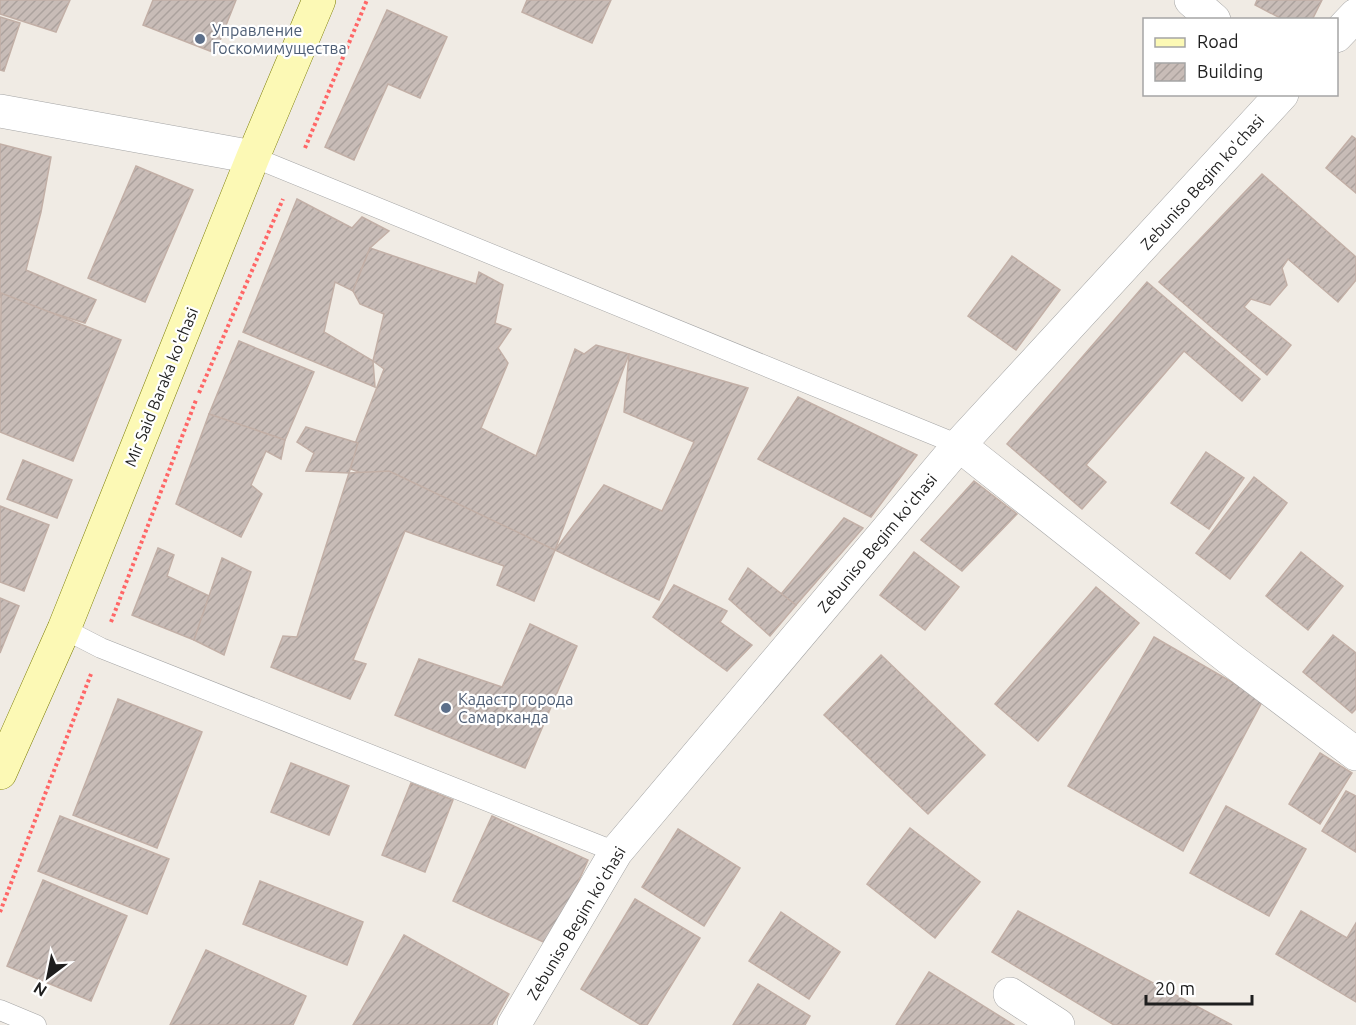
<svg xmlns="http://www.w3.org/2000/svg" width="1356" height="1025" viewBox="0 0 1356 1025" font-family="Ubuntu,sans-serif">
<defs>
<pattern id="building-hatch" width="6" height="6" patternUnits="userSpaceOnUse" patternTransform="scale(1.5)"><rect width="6" height="6" fill="#c8bcb7"/><path d="M-1 1l2-2M0 6l6-6M5 7l2-2" fill="none" stroke="#aba19d"/></pattern>
</defs>
<rect width="100%" height="100%" fill="#f0ebe4"/>
<g fill="url(#building-hatch)" stroke="#c2afa6" stroke-width="1.5">
<polygon points="0,0 70,0 56,32 0,14"/>
<polygon points="153,0 236,0 215,53 143,25"/>
<polygon points="527,0 611,0 592,43 522,12"/>
<polygon points="1257,0 1322,0 1312,20 1284,20 1255,5"/>
<polygon points="387,10 447,37 420,98 388,84 354,160 325,147"/>
<polygon points="0,17 20,23 4,71 0,70"/>
<polygon points="1352,136 1356,139 1356,193 1326,168"/>
<polygon points="0,144 51,157 41,212 26,270 96,300 85,323 0,297"/>
<polygon points="136,166 193,190 145,302 88,278"/>
<polygon points="1262,174 1356,257 1356,280 1338,302 1288,259 1282,268 1287,285 1270,305 1251,299 1244,307 1291,345 1267,375 1159,282"/>
<polygon points="297,199 352,228 362,217 389,231 370,248 353,291 335,282 324,332 373,361 375,387 243,332"/>
<polygon points="370,248 476,284 479,272 503,285 495,323 511,329 498,348 508,363 481,428 536,456 575,349 584,354 596,345 629,354 555,550 346,467 384,369 373,361 384,314 360,304 353,291"/>
<polygon points="1012,256 1060,290 1016,350 968,316"/>
<polygon points="1147,282 1260,379 1242,401 1184,351 1086,465 1106,482 1082,509 1007,444"/>
<polygon points="1,293 121,340 73,461 0,432"/>
<polygon points="239,341 314,372 285,440 209,414"/>
<polygon points="629,354 748,388 659,600 555,550 604,485 662,511 694,442 624,412"/>
<polygon points="798,397 917,455 871,517 758,459"/>
<polygon points="209,414 285,440 281,459 266,451 251,485 262,494 241,537 176,504"/>
<polygon points="306,427 358,443 349,473 306,471 314,453 297,442"/>
<polygon points="1206,452 1244,478 1209,529 1171,503"/>
<polygon points="23,460 72,480 57,518 7,499"/>
<polygon points="389,471 555,550 534,601 497,585 504,566 405,531 353,660 366,664 350,699 271,667 283,636 297,637 349,473"/>
<polygon points="1254,477 1287,503 1230,579 1196,553"/>
<polygon points="974,481 1017,514 962,571 921,540"/>
<polygon points="0,506 49,525 24,591 0,582"/>
<polygon points="844,518 863,528 796,605 781,594"/>
<polygon points="158,548 174,555 167,576 209,596 194,640 132,615"/>
<polygon points="914,552 959,587 925,630 880,595"/>
<polygon points="1301,552 1343,586 1308,630 1266,596"/>
<polygon points="222,558 251,572 224,655 194,640"/>
<polygon points="748,568 796,605 770,636 729,599"/>
<polygon points="674,585 727,611 720,622 752,645 727,671 653,617"/>
<polygon points="1096,587 1139,623 1038,741 995,704"/>
<polygon points="0,598 19,606 0,653"/>
<polygon points="530,624 577,646 525,768 395,715 419,659 502,687"/>
<polygon points="1333,635 1356,653 1356,709 1352,713 1303,672"/>
<polygon points="1154,637 1263,700 1183,851 1068,786"/>
<polygon points="881,655 985,755 928,814 824,715"/>
<polygon points="118,699 202,732 157,848 73,815"/>
<polygon points="1320,753 1352,773 1320,824 1289,804"/>
<polygon points="291,763 349,786 329,835 271,812"/>
<polygon points="411,783 453,800 425,872 382,855"/>
<polygon points="1346,791 1356,796 1356,852 1322,831"/>
<polygon points="1226,806 1306,849 1269,916 1190,873"/>
<polygon points="60,816 169,859 147,914 38,871"/>
<polygon points="492,816 588,860 550,945 453,901"/>
<polygon points="910,828 980,882 935,938 867,884"/>
<polygon points="678,829 740,868 704,926 642,887"/>
<polygon points="43,880 127,916 91,1001 7,966"/>
<polygon points="260,881 363,922 347,965 243,924"/>
<polygon points="635,899 700,938 647,1025 641,1025 581,989"/>
<polygon points="1018,911 1232,1025 1114,1025 992,952"/>
<polygon points="1301,911 1347,938 1356,923 1356,1002 1276,954"/>
<polygon points="781,912 840,952 809,999 749,961"/>
<polygon points="404,935 509,994 492,1025 353,1025"/>
<polygon points="206,950 306,996 293,1025 170,1025"/>
<polygon points="929,972 1014,1025 896,1025"/>
<polygon points="758,984 810,1016 805,1025 733,1025"/>
</g>
<g fill="none" stroke-linecap="round" stroke-linejoin="round">
<g stroke="#a5a5a5" stroke-width="21">
<g id="lane">
<polyline points="253,157 959,445"/>
<polyline points="64,629 101,648 616,852"/>
<polyline points="0,1010 36,1025"/>
</g>
</g>
<g stroke="#a5a5a5" stroke-width="34">
<g id="street">
<polyline points="1191,0 1214,20"/>
<polyline points="1336,36 1356,15"/>
<polyline points="0,111 253,157"/>
<polyline points="959,445 1230,659 1356,754"/>
<polyline points="1010,994 1058,1025"/>
<polyline points="514,1025 616,852 959,445 1282,94"/>
</g>
</g>
<g stroke="#7a7b00" stroke-width="34">
<polyline id="secondary" points="0,773 64,629 253,157 319,0"/>
</g>
<g stroke="#f66" stroke-width="4" stroke-dasharray="3 3" stroke-linecap="butt">
<polyline points="305,148 367,0"/>
<polyline points="199,393 283,199"/>
<polyline points="111,622 196,400"/>
<polyline points="0,912 91,674"/>
</g>
<use href="#lane" stroke="#fff" stroke-width="20"/>
<use href="#street" stroke="#fff" stroke-width="33"/>
<use href="#secondary" stroke="#fcf9b5" stroke-width="33"/>
</g>
<g fill="#5c6f8a" stroke="#fff" stroke-width="2">
<circle cx="200" cy="39" r="6"/>
<circle cx="446" cy="708" r="6"/>
</g>
<g text-anchor="middle" stroke-width="4.5" stroke-linejoin="round" paint-order="stroke">
<g font-size="16" fill="#4e5e75" stroke="#fff" text-anchor="start">
<text x="212" y="36">Управление<tspan x="212" dy="18">Госкомимущества</tspan></text>
<text x="458" y="705">Кадастр города<tspan x="458" dy="18">Самарканда</tspan></text>
</g>
<g font-size="16" fill="#1e1e1e" stroke="#fff">
<text transform="translate(1202 182) rotate(-48)" y="6">Zebuniso Begim ko'chasi</text>
<text transform="translate(161 387) rotate(-68)" y="6">Mir Said Baraka ko'chasi</text>
<text transform="translate(877 543) rotate(-50)" y="6">Zebuniso Begim ko'chasi</text>
<text transform="translate(576 923) rotate(-59)" y="6">Zebuniso Begim ko'chasi</text>
</g>
</g>
<rect x="1143" y="18" width="195" height="78" fill="#ffffff" stroke="#a5a5a5" stroke-width="1.5"/>
<rect x="1155" y="38" width="30" height="9" fill="#fcf9b5" stroke="#a5a5a5" stroke-width="1.5"/>
<text x="1197" y="48" font-size="18" fill="#1e1e1e">Road</text>
<rect x="1155" y="63" width="30" height="18" fill="url(#building-hatch)" stroke="#a5a5a5" stroke-width="1.5"/>
<text x="1197" y="78" font-size="18" fill="#1e1e1e">Building</text>
<g transform="translate(48 977) rotate(212)" stroke="#ffffff" stroke-width="4.5" paint-order="stroke">
<path d="M0-4.5L10 22L0 15L-10 22Z" fill="#1e1e1e"/>
<text y="-9" font-size="16" font-weight="bold" text-anchor="middle" fill="#1e1e1e">N</text>
</g>
<path d="M1146 995v9h106v-9" fill="none" stroke="#1e1e1e" stroke-width="3"/>
<text x="1155" y="995" font-size="18" fill="#1e1e1e" stroke="#ffffff" stroke-width="4.5" paint-order="stroke">20 m</text>
</svg>
